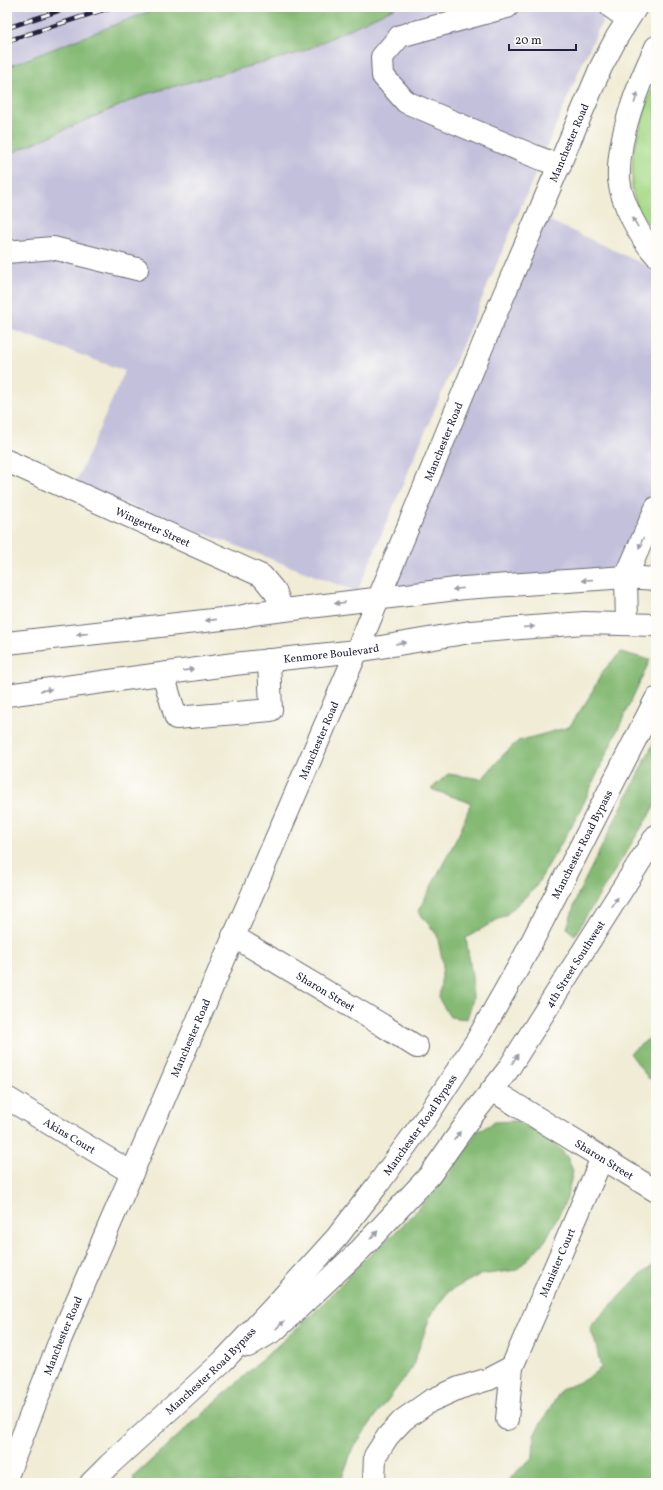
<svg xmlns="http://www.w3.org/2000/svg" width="663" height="1490" viewBox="0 0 663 1490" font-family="Vollkorn,serif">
<rect width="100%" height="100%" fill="#fdfcf7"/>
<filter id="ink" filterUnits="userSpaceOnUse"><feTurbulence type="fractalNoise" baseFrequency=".025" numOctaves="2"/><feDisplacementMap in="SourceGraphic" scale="8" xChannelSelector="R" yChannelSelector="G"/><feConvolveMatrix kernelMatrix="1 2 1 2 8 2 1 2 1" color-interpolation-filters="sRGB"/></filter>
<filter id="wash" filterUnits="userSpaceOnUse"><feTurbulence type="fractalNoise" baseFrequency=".012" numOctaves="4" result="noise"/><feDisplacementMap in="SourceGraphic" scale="16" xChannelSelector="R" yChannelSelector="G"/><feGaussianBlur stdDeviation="0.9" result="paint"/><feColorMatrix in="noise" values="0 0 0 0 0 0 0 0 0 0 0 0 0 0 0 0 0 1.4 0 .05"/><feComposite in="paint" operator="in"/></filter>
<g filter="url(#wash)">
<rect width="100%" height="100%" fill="#f0ecd5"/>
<g fill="#c3c0db">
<polygon points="7,7 609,7 582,64 357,592 75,484 125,371 7,328"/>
<polygon points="538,215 656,270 656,508 626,577 379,599"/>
</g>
<polygon fill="#a7da89" stroke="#647e62" points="656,73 656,235 637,208 632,188 633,153"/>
<g fill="#85ba75" stroke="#546e58">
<polygon points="160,7 396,7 302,52 146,94 7,155 7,67"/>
<polygon points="621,652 650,660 579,813 535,888 507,914 466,938 472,976 473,999 467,1019 450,1017 439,999 443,964 437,935 418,911 459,834 471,803 431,789 448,774 482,779 503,755 518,741 569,727 588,699 603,671"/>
<polygon points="656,738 656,804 574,936 567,928 578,894"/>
<polygon points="656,1033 656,1081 648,1078 630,1053"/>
<polygon points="515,1121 548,1137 567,1156 573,1171 566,1201 545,1241 517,1270 479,1275 448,1292 431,1314 412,1368 372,1421 353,1448 343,1475 341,1483 133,1483 134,1476 320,1307 355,1269 406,1222 450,1173 477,1132 495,1122"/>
<polygon points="655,1264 656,1265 656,1483 509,1483 512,1476 533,1457 534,1435 561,1390 584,1380 601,1368 596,1345 590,1327 638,1277"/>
</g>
</g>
<g filter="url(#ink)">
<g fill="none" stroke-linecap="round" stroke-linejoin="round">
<g stroke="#6a6971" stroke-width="24">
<g id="minor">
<polyline points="507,7 400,36 382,57 383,76 406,102 534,156 560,166"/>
<polyline points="611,7 628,19"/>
<polyline points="7,252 53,248 137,269"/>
<path id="s1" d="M 7,461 L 262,576 L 276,593 L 282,610"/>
<polyline points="163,674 176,718 271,710 269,660"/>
<path id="s2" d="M 233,936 L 382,1025 L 417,1047"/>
<path id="s3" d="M 492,1090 L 656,1191"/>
<path id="s4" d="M 7,1098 L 132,1173"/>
<path id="s5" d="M 507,1419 L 512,1367 L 602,1158"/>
<polyline points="374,1483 375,1456 388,1436 403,1420 430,1401 459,1388 489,1379 512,1367"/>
</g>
</g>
<g stroke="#6a6971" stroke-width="24">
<g id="major">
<path d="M 656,47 C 638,84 617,138 619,179 C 621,202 640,238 656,255"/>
<polyline points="627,624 626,577 656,508"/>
<polyline points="7,643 240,617 252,614 464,588 626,577 656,579"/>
<path id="s6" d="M 7,695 L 234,664 L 357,651 L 470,632 L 584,623 L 656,625"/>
<path id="s7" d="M 248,1346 L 275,1330 L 360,1250 L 430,1175 L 471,1117 L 507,1071 L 656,836"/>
<path id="s8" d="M 7,1476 L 60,1340 L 357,651 L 494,318 L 538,215 L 601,67 L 617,37 L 636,7"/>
<path id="s9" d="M 91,1483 L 109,1465 L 223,1361 L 272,1309 L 337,1237 L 376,1187 L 428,1115 L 477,1040 L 523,959 L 656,699"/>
</g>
</g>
<use href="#minor" stroke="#fff" stroke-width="22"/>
<use href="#major" stroke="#fff" stroke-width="22"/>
<g stroke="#22223b" stroke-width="4.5">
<g id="rail">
<polyline points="7,28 70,7"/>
<polyline points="7,41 112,7"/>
</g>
</g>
<use href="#rail" stroke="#fdfcf7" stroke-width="3" stroke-dasharray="9" stroke-linecap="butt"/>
</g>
<defs><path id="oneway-solid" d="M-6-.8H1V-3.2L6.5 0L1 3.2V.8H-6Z"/></defs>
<g fill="#9c9ca7">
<use href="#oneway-solid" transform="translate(636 98) rotate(-72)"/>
<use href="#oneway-solid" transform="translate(635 222) rotate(-121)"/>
<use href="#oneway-solid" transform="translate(641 543) rotate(113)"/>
<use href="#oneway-solid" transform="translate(587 580) rotate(176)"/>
<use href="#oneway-solid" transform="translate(458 589) rotate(173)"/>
<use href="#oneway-solid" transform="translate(340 603) rotate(173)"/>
<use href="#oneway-solid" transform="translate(211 620) rotate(174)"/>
<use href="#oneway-solid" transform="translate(529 627) rotate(-4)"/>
<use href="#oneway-solid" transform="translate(82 634) rotate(174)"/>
<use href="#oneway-solid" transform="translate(401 643) rotate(-9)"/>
<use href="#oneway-solid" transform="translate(188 670) rotate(-8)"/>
<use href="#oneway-solid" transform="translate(46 690) rotate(-8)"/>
<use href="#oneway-solid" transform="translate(615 902) rotate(-58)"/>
<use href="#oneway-solid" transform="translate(515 1059) rotate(-58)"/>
<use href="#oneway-solid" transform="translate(457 1136) rotate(-55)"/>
<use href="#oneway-solid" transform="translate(374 1235) rotate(-46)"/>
<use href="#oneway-solid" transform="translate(280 1325) rotate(-43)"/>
</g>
</g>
<g text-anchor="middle" stroke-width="3.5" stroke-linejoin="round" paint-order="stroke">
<g font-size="11" fill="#22223b" stroke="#fdfcf7">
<text dy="4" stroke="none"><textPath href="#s8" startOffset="1447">Manchester Road</textPath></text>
<text dy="4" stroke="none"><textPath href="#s8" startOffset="1123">Manchester Road</textPath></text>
<text dy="4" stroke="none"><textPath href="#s1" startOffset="160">Wingerter Street</textPath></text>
<text dy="4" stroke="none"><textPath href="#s6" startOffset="327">Kenmore Boulevard</textPath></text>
<text dy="4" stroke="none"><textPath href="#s8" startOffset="799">Manchester Road</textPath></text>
<text dy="4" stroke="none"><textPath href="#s9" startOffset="812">Manchester Road Bypass</textPath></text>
<text dy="4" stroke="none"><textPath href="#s7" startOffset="507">4th Street Southwest</textPath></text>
<text dy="4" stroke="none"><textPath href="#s2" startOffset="108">Sharon Street</textPath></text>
<text dy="4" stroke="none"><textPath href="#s8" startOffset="475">Manchester Road</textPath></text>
<text dy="4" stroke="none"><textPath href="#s9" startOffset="488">Manchester Road Bypass</textPath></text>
<text dy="4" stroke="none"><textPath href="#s4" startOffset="73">Akins Court</textPath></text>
<text dy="4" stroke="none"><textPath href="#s3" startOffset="132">Sharon Street</textPath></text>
<text dy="4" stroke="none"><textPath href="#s5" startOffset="166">Manister Court</textPath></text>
<text dy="4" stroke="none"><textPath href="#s8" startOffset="151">Manchester Road</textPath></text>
<text dy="4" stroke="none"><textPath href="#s9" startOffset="164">Manchester Road Bypass</textPath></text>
</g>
</g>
<rect width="663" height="1490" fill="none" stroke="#fdfcf7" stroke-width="24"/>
<path d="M509 44v6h67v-6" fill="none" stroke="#22223b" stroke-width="2"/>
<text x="515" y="44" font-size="12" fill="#22223b" stroke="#fdfcf7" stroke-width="3" paint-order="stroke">20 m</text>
</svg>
